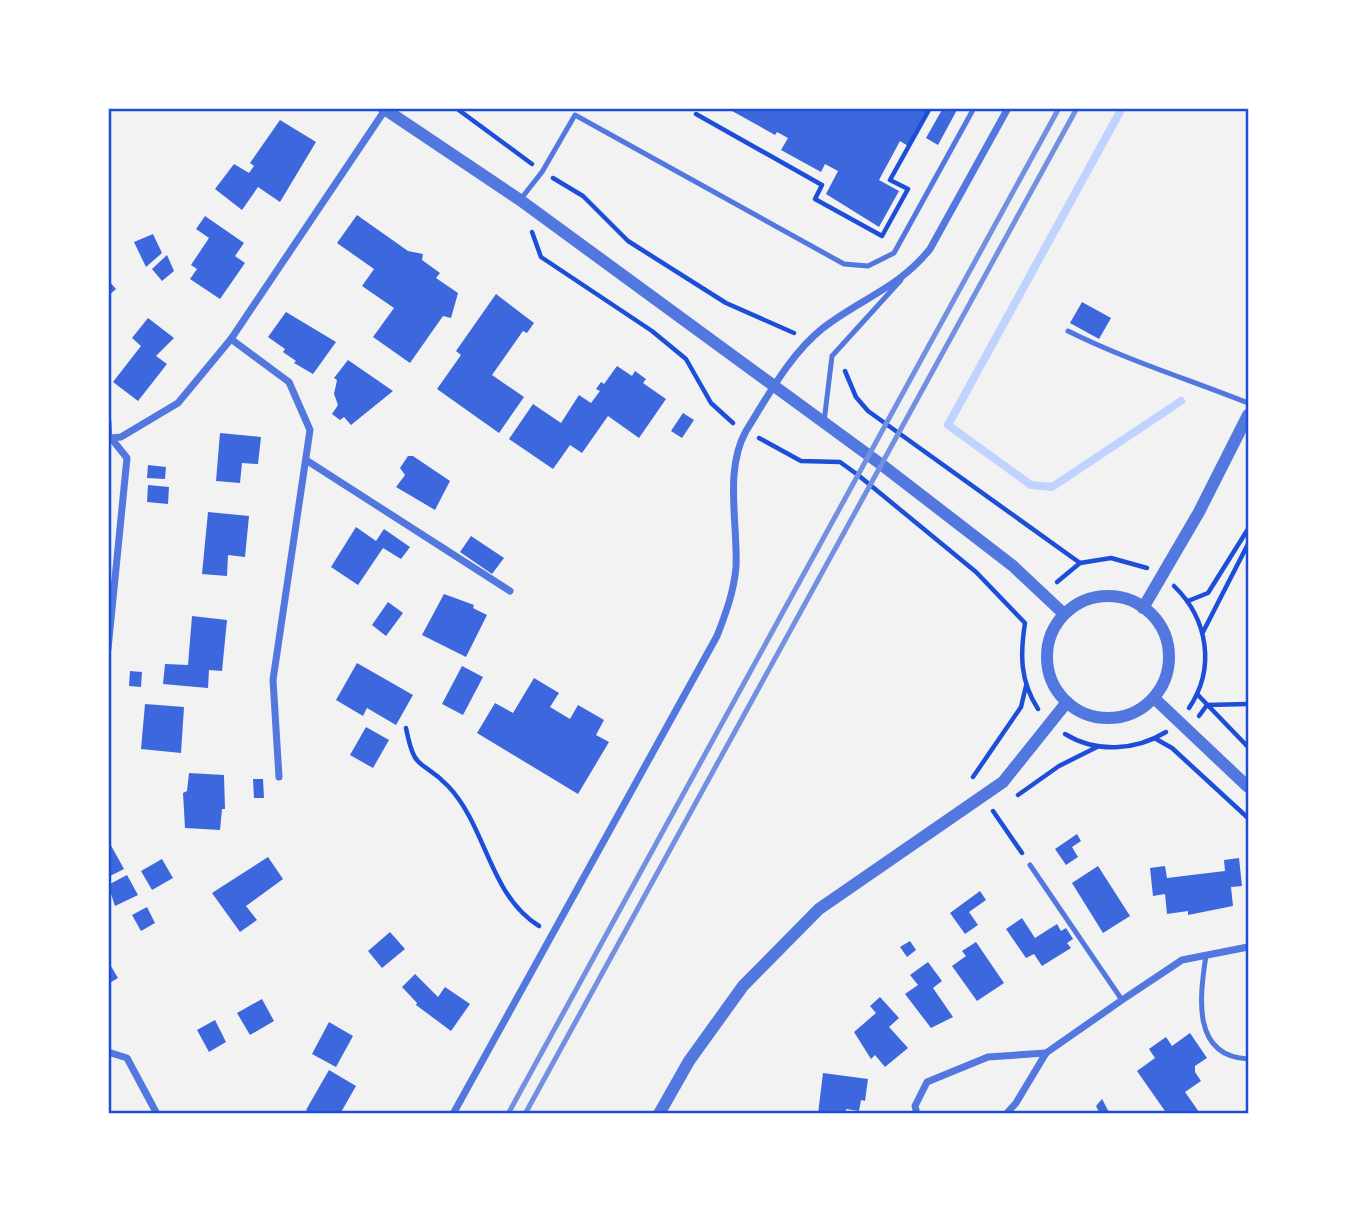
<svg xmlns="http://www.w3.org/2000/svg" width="1357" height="1222" viewBox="0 0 1357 1222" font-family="Montserrat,sans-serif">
<rect width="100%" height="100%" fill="#f2f2f2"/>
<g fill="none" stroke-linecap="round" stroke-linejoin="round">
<polyline stroke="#bfd3fe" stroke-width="8" points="1122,108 948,425 1031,485 1052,487 1181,401"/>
</g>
<g fill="#3d67dc">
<polygon points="734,108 928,108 908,146 900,141 879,180 899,191 879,227 826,194 838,171 825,164 821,172 781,150 788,138 777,132 775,135 732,111"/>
<polygon points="943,108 958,108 938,145 926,138"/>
<polygon points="280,120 316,142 280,202 258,187 242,210 215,189 234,164 249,173 254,166 250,163"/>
<polygon points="357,215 408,251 423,254 422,260 440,273 436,278 458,293 451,318 443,316 410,363 373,337 394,308 362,286 374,269 337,243"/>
<polygon points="205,216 244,243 235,256 245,263 220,299 190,279 197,269 191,265 209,238 196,229"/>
<polygon points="153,234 162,253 146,267 134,242"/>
<polygon points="167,255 174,271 162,281 152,269"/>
<polygon points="108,280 116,289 108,296"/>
<polygon points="496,294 534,323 527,333 523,331 492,375 524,397 499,433 437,389 461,355 456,351"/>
<polygon points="1082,302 1111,318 1099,339 1070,323"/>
<polygon points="286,312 336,342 313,374 294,363 296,361 283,352 285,349 268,337"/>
<polygon points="148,318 174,338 156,356 167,364 138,401 113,382 141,346 132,338"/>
<polygon points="348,360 393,391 351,425 344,417 340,420 332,414 338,405 334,394 337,380 334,378"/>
<polygon points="617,366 632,376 635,371 646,379 643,383 666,399 639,438 608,416 582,453 570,445 553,469 509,439 533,404 561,423 579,395 591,403 600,391 596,389 601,382 604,384"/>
<polygon points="683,413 694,420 682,438 671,431"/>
<polygon points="220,433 261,437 258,464 242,463 240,483 216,481"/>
<polygon points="408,456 413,456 450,481 435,510 396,487 405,475 400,468"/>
<polygon points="148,465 166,467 165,479 147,478"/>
<polygon points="148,485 169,487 168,504 147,502"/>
<polygon points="208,512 249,516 245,557 228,555 227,576 202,574"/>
<polygon points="356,527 376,541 384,529 410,547 401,559 383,548 358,585 331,567"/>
<polygon points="471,536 504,558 492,574 460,552"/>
<polygon points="444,594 474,605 473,608 487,615 466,657 422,635"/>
<polygon points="388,602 403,613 386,636 372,625"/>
<polygon points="192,616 227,620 222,671 209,670 208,688 163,684 165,664 188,665"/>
<polygon points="357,663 413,695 396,725 367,708 363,716 336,700"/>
<polygon points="462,666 483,677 463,715 442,704"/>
<polygon points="130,671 142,672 141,687 129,686"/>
<polygon points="534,678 559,693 550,707 570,719 578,705 604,720 596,735 609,742 578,794 477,733 495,703 513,713"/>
<polygon points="145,704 184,707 181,753 141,749"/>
<polygon points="366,727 389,740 373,768 350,755"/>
<polygon points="189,773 224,775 225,809 222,809 220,830 185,828 183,793 187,791"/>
<polygon points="253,779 263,779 264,798 254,798"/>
<polygon points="1077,834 1081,841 1072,847 1078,857 1066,865 1055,849"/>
<polygon points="108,840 124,869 108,877"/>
<polygon points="268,857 283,879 246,906 257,920 240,932 212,893"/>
<polygon points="1239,858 1242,886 1231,887 1233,906 1188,915 1188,911 1167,914 1165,894 1153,896 1150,868 1165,866 1167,878 1225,871 1224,860"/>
<polygon points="162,859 173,878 152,890 141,871"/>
<polygon points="1098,866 1130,916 1103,933 1072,883"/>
<polygon points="127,875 138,895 115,906 108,885"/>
<polygon points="980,891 986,900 969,912 978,925 965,934 950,913"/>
<polygon points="147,907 155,923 141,931 132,915"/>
<polygon points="1022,918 1035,938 1057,924 1061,931 1066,928 1073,939 1067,943 1071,948 1042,966 1034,954 1026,958 1006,929"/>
<polygon points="390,932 405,949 382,968 368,951"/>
<polygon points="910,941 916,950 907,957 900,947"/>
<polygon points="976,942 1004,983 977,1001 952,966 966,956 962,951"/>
<polygon points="108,961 118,978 108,984"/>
<polygon points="928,962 942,981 933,988 953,1017 931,1028 905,994 918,985 910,975"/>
<polygon points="415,974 438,997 445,987 470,1004 451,1031 416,1005 417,1003 402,987"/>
<polygon points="880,997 899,1018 889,1027 908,1048 885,1067 875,1055 871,1059 854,1032 876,1013 870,1006"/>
<polygon points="262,999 274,1021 250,1035 237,1013"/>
<polygon points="215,1020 226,1042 209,1052 197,1030"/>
<polygon points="329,1022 353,1036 336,1067 312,1054"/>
<polygon points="1190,1033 1207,1058 1195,1066 1195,1072 1201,1081 1185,1092 1199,1112 1167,1114 1137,1071 1155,1058 1149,1049 1166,1037 1172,1046"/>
<polygon points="329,1070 356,1086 340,1114 312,1114 306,1110"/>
<polygon points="823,1073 868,1079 865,1101 861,1100 859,1111 846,1109 846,1114 818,1114"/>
<polygon points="1102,1099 1110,1114 1100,1114 1096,1106"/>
</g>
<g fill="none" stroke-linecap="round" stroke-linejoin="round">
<g stroke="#1d4ed8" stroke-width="4.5">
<polyline points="456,108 532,164"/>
<polyline points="696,114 822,185 815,199 882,236 908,189 890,180 930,108"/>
<polyline points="553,178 583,196 628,241 726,303 794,333"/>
<polyline points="532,232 541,257 652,331 686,359 711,403 733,423"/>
<polyline points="845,371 856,397 868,411 1080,563 1111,558 1147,568"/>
<path d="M 759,438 L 801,461 L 840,462 L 858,475 L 976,572 L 1025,623 C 1020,655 1020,681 1038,709"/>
<polyline points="1057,582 1080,563"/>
<path d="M 1174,586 C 1208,619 1216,668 1189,708"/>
<polyline points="1188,601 1208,593 1248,529"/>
<polyline points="1203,632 1248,544"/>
<polyline points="1197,694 1248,747"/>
<polyline points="1199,716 1207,705 1248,704"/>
<path d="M 406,728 C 415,774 421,758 448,786 C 487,827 489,895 539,926"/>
<path d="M 1065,734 C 1096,753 1135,751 1166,732"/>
<polyline points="1156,739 1172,748 1248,818"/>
<polyline points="973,777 1021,707 1026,686"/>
<polyline points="1018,795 1059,766 1097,747"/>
<polyline points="993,811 1022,853"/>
</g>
<g stroke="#5277de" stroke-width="5">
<polyline points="520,200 542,172 575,115 844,264 868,266 894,253 974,108"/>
<path d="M 1068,331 C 1126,360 1188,379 1248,403"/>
<polyline points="824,422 832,356 901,280"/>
<polyline points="1030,865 1122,1000"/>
<path d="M 1206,955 C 1200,996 1191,1056 1248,1059"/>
</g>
<g stroke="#5277de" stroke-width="7">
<polyline points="108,422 109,441"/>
<polyline points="306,460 510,591"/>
<polyline points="108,649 127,458 111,438 121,437 178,403 231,339"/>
<polyline points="279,777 273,680 310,430 289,382 231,339 385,110"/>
<polyline points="108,1052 127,1058 157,1114"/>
<path d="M 453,1114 L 717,636 C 726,613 734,591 736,567 C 738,524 724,470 746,431 C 768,396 790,354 823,328 C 860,299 899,288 930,249 L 1008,108"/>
<polyline points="917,1114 915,1106 927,1082 988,1057 1046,1053"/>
<polyline points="1006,1114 1016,1103 1046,1053 1122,1000 1182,960 1248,947"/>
</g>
<g stroke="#5277de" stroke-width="12">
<polyline points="383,108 520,200 882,465 1013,566 1064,614"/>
<circle cx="1108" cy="657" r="61"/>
<polyline points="1143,608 1199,512 1248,415"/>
<polyline points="1154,698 1248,787"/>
<polyline points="659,1114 689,1061 743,986 819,909 1003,782 1067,702"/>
</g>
<g stroke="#7290e2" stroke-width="5">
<polyline points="508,1114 1059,108"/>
<polyline points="525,1114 1077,108"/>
</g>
</g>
<rect width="1357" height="1222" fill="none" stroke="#ffffff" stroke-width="220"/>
<rect x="110" y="110" width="1137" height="1002" fill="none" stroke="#1d4ed8" stroke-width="2.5"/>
</svg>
